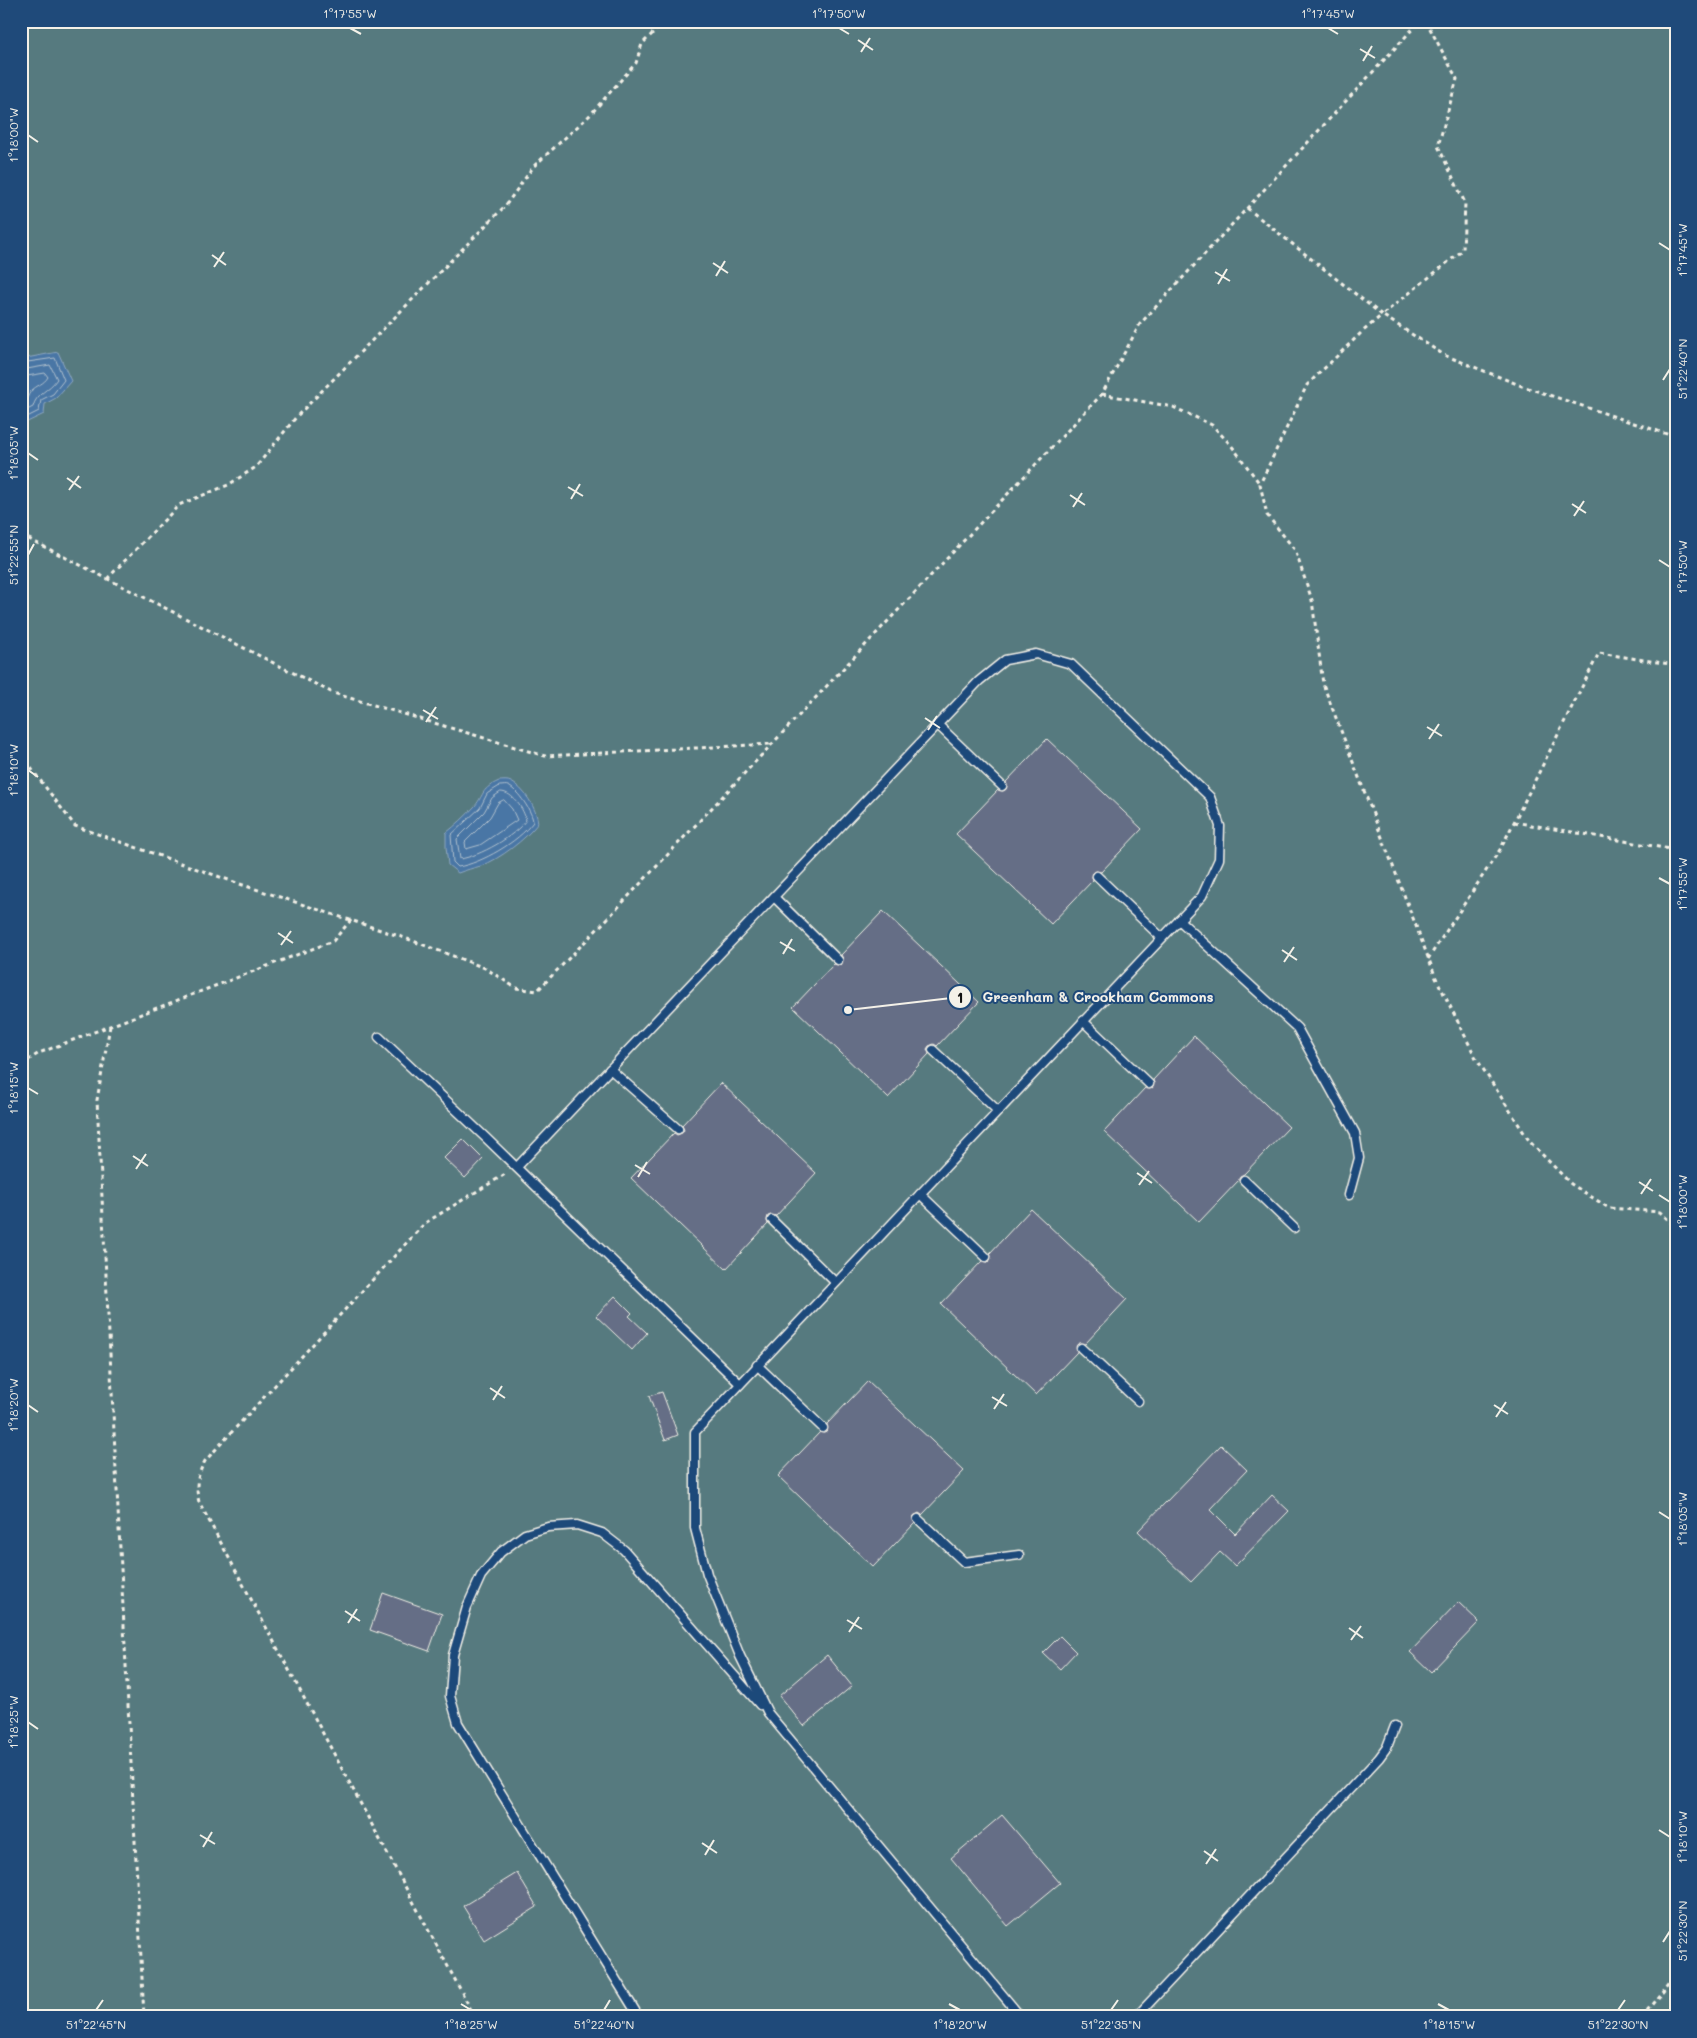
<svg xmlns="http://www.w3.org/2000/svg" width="1697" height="2038" viewBox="0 0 1697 2038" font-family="Mali,sans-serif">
<rect width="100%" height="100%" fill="#1f4a7a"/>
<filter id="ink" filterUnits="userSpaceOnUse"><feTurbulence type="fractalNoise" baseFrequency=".02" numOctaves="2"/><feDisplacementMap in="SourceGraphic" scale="10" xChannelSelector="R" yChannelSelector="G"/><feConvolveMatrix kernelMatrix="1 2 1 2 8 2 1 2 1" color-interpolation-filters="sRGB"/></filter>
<g filter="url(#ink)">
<rect fill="#577a7f" stroke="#a6b6b4" x="21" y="21" width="1655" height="1996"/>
<g fill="#4976a5" stroke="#8da7c0">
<polygon points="58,352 71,381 56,398 45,404 44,414 21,425 21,359"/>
<path d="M 499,781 C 502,781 508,780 511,782 C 524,788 537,809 538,823 C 526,839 500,859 481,866 C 473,868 466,870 458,873 L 448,865 L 446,847 L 446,833 C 456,825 466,816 475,806 C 485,793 481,789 499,781 Z"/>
</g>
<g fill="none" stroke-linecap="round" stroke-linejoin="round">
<g stroke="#b0c0cd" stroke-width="1">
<polyline points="21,363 55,358 64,380 53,394 41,400 39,411 21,420"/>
<path d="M 21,370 L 50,365 L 57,379 C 49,391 36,393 33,407 L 21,413"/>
<path d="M 21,377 L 45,373 L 48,377 C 44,384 37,385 31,391 C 27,396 28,401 21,404"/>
<path d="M 500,786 C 503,786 506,785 508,786 C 518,790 533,813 533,822 C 518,842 482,863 458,867 L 453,862 L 451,835 L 480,808 L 487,794 Z"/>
<path d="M 501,792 C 513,792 524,810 526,820 C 514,837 480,856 460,859 L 457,839 L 484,812 L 492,798 Z"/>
<polygon points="504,800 512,809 517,820 480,845 466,849 465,842 490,817 498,803"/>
</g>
</g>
<g fill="#656e86" stroke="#f4f1e8">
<polygon points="1047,739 1142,829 1101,872 1096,871 1093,873 1092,877 1093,880 1051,924 956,834 998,790 1003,791 1006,789 1007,785 1006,782"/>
<polygon points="883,911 979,1002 937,1046 934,1044 929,1046 927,1049 929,1054 888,1098 793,1007 834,964 839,965 842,964 843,959 841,955"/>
<polygon points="1194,1036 1289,1127 1244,1174 1240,1176 1239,1180 1199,1222 1104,1132 1145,1088 1150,1089 1153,1087 1154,1083 1153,1080"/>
<polygon points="721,1083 816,1173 776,1216 771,1215 768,1216 767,1221 768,1224 726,1269 631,1178 674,1133 677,1135 682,1133 684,1130 682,1125"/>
<polygon points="463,1139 483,1159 465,1178 444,1158"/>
<polygon points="1031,1209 1127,1299 1085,1344 1080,1343 1077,1345 1077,1352 1036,1395 941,1304 982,1261 987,1262 990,1260 991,1256 990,1253"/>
<polygon points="615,1296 632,1313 629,1316 647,1333 632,1350 596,1316"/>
<polygon points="868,1381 964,1471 922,1515 919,1513 914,1516 913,1520 915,1523 873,1567 778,1476 820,1432 824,1433 827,1431 827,1424"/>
<polygon points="662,1392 678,1435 665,1440 649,1396"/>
<polygon points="1221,1445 1247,1470 1210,1509 1235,1534 1272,1495 1289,1511 1235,1566 1220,1552 1191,1582 1138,1531"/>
<polygon points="383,1593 442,1614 429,1651 370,1630"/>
<polygon points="1458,1602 1479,1622 1431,1672 1410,1652"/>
<polygon points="1060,1636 1076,1652 1060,1669 1043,1653"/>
<polygon points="827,1655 852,1686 804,1726 779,1696"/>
<polygon points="1002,1815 1060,1883 1008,1926 951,1858"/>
<polygon points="517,1873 537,1907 484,1940 463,1906"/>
</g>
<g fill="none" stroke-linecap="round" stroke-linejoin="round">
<g stroke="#f4f1e8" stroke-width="11">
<g id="lane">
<polyline points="938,725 1002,786"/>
<polyline points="1097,876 1162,938"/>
<polyline points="774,897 838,960"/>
<polyline points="1179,920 1297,1028 1355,1133 1359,1158 1349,1195"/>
<polyline points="1083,1021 1149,1084"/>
<polyline points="379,1037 486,1138 740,1384"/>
<polyline points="933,1050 998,1111"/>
<polyline points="610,1069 678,1129"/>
<polyline points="517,1167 979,681 1005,660 1036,654 1071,664 1210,797 1220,826 1219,859 1202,896 695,1432 695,1528 707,1574 740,1656 768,1713 1021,2017"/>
<polyline points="1244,1180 1294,1228"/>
<polyline points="920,1194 986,1257"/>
<polyline points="772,1220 835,1282"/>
<polyline points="1081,1348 1138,1401"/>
<polyline points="757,1365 823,1428"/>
<polyline points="918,1519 964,1562 1019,1555"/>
<polyline points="639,2017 458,1723 450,1696 453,1655 467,1607 481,1576 501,1552 525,1534 548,1527 577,1525 602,1533 624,1550 760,1705"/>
<polyline points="1136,2017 1379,1758 1387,1747 1395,1726"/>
</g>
</g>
<g stroke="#f4f1e8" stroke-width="3" stroke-dasharray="4 4" stroke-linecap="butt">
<polyline points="1426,21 1457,79 1438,146 1465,203 1463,250 1382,315 1444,355 1522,386 1676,437"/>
<polyline points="1247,208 1382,315 1362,332 1307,385 1260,484 1267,515 1295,550 1312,600 1323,684 1436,978 1476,1058 1530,1142 1571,1184 1609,1208 1660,1212 1676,1227"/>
<polyline points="1102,394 1173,407 1212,425 1231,445 1260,484"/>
<polyline points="21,535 333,693 545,756 771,744"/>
<polyline points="107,579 179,505 228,485 256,467 297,416 505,206 534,166 589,116 636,63 642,44 665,21"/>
<polyline points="21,755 75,826 240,884 405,938 485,968 516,988 537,991 608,918 1102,394 1140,324 1420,21"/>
<polyline points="1514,822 1676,850"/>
<polyline points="1428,959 1501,848 1599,653 1676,665"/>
<polyline points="110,1026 97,1100 144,2017"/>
<polyline points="21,1065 39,1053 333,941 351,920"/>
<path d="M 475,2017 L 199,1502 C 195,1486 197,1476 205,1461 L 425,1223 L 507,1173"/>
<polyline points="1642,2017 1676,1974"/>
</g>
<use href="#lane" stroke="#1f4a7a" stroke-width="8"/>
</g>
</g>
<path fill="none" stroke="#f4f1e8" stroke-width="2" d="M 350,28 L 361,34M 839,28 L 849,34M 1328,28 L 1338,34M 858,40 L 873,50M 1360,49 L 1375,58M 861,52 L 870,38M 1363,61 L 1372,46M 28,135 L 38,142M 1659,243 L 1670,250M 212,255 L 226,265M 713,263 L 728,273M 214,267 L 224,252M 1215,272 L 1230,281M 716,276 L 725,261M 1218,284 L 1227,269M 1663,380 L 1670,369M 28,453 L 38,460M 67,478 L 81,488M 568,487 L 583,496M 69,490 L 79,476M 1070,495 L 1085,505M 571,499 L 580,484M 1572,504 L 1586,513M 1073,507 L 1082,493M 1574,516 L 1584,501M 28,555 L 34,544M 1659,560 L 1670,567M 423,710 L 438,719M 925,718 L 940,728M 426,722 L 436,707M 1427,727 L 1442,736M 928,730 L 937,716M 1429,739 L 1439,724M 28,770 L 38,777M 1659,878 L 1670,884M 278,933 L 293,943M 780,942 L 795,951M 281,945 L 291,931M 1282,950 L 1297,960M 783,954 L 792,939M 1284,962 L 1294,947M 28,1088 L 38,1094M 133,1156 L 148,1166M 635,1165 L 650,1174M 136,1169 L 146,1154M 1137,1173 L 1152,1183M 638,1177 L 647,1162M 1639,1182 L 1653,1191M 1139,1185 L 1149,1171M 1641,1194 L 1651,1179M 1659,1195 L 1670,1202M 490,1388 L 505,1398M 992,1397 L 1007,1406M 493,1400 L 502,1386M 28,1405 L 38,1412M 1494,1405 L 1508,1414M 994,1409 L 1004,1394M 1496,1417 L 1506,1402M 1659,1512 L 1670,1519M 345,1611 L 360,1621M 847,1620 L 862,1629M 348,1623 L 357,1609M 1349,1628 L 1363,1638M 849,1632 L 859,1617M 1351,1640 L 1361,1626M 28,1722 L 38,1729M 1659,1830 L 1670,1837M 200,1835 L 215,1844M 702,1843 L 717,1853M 203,1847 L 212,1832M 1204,1851 L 1218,1861M 705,1855 L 714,1840M 1206,1864 L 1216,1849M 1663,1942 L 1670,1931M 461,2004 L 471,2010M 949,2004 L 960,2010M 1438,2004 L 1449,2010M 96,2010 L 103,2000M 604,2010 L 610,2000M 1111,2010 L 1118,2000M 1618,2010 L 1625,2000"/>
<path fill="none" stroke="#f4f1e8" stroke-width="2" d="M848 1010L960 997"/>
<g fill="#f4f1e8" stroke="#1f4a7a" stroke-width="2">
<circle cx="848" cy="1010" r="5"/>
<circle cx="960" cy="997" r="12"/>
</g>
<g font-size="15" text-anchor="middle" font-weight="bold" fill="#111">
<text x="960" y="1003">1</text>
</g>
<g font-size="14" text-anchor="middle" font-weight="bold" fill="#f4f1e8" stroke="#1f4a7a" stroke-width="4" stroke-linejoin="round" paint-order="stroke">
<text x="1098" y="1002">Greenham &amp; Crookham Commons</text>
</g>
<rect width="1697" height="2038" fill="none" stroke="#1f4a7a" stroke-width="55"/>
<rect x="28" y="28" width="1642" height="1982" fill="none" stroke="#f4f1e8" stroke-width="2"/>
<g font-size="12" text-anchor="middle" fill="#f4f1e8">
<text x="350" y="18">1°17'55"W</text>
<text x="839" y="18">1°17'50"W</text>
<text x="1328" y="18">1°17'45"W</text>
<text transform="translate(14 135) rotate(-90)" y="4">1°18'00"W</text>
<text transform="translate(1683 250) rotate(-90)" y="4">1°17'45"W</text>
<text transform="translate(1683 369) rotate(-90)" y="4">51°22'40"N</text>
<text transform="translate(14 453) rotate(-90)" y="4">1°18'05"W</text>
<text transform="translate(14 555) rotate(-90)" y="4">51°22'55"N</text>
<text transform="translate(1683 567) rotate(-90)" y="4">1°17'50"W</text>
<text transform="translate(14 770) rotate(-90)" y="4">1°18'10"W</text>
<text transform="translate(1683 884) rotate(-90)" y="4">1°17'55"W</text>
<text transform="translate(14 1088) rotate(-90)" y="4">1°18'15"W</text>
<text transform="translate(1683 1202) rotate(-90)" y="4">1°18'00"W</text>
<text transform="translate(14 1405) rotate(-90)" y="4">1°18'20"W</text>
<text transform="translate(1683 1519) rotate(-90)" y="4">1°18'05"W</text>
<text transform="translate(14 1722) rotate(-90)" y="4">1°18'25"W</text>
<text transform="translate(1683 1837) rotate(-90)" y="4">1°18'10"W</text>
<text transform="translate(1683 1931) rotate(-90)" y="4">51°22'30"N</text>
<text x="96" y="2029">51°22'45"N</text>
<text x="471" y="2029">1°18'25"W</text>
<text x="604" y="2029">51°22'40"N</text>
<text x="960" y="2029">1°18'20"W</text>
<text x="1111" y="2029">51°22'35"N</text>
<text x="1449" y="2029">1°18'15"W</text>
<text x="1618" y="2029">51°22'30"N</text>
</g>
</svg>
